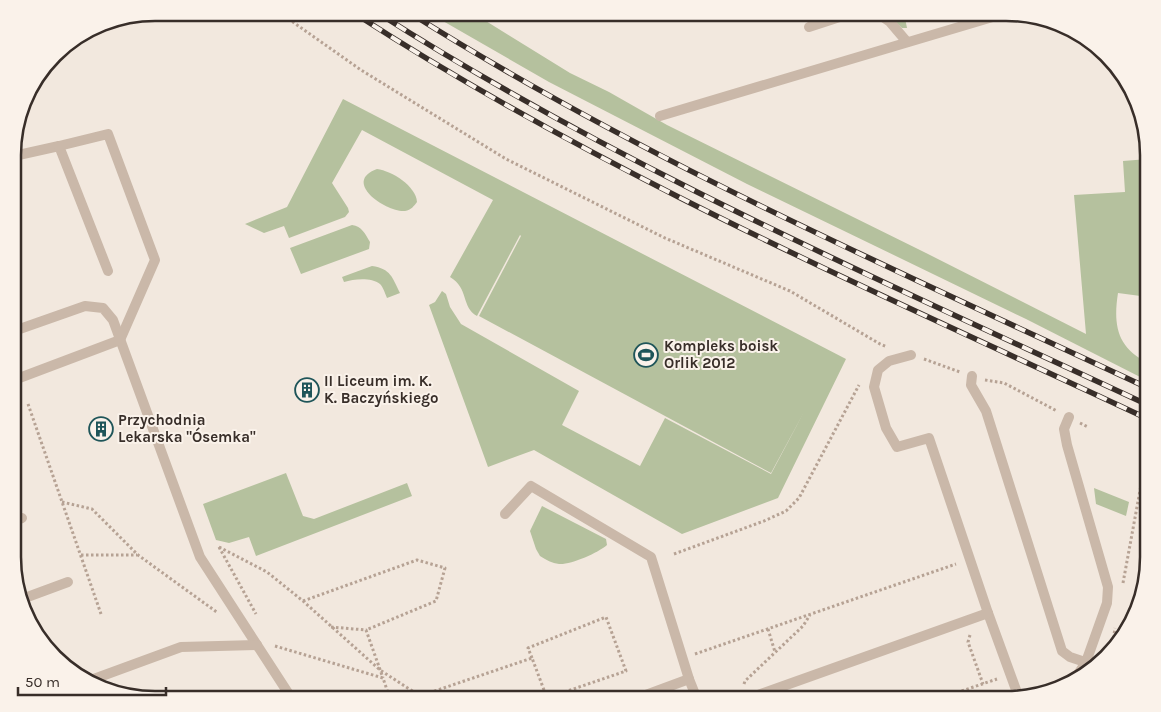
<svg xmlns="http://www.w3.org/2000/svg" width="1161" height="712" viewBox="0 0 1161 712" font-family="Karla,sans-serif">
<rect width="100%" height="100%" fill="#f2e8de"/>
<g fill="#b5c19e">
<path d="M 429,13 L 473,13 L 570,73 L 609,92 L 667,125 L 926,253 L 1086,334 L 1074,195 L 1125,192 L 1123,161 L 1148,159 L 1148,297 L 1118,293 C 1113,325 1117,348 1148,363 L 1148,381 L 1026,319 L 747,184 L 549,82 Z"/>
<polygon points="885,13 904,13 907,28 902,28"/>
<path d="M 343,99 L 846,359 L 778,498 L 682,534 L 534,450 L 488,467 L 429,305 L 435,302 L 442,291 L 446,294 L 450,307 L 461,324 L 579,391 L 562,425 L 640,466 L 665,418 L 771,474 L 804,412 L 771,473 L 479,316 L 521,236 L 520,235 L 477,316 C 461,307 469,288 450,277 L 493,200 L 362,130 L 332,183 L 348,208 L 349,212 L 345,217 L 289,238 L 284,226 L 264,233 L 245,224 L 287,207 Z"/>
<path d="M 377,169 C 392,171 416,186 417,202 C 414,206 411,210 405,211 C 387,213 341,182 377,169 Z"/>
<path d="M 352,225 C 362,226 365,234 370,242 L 369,249 L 301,274 L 290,248 Z"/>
<path d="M 372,266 C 391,269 392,277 400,293 L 387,298 C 385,293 383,287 380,284 C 371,277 354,279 344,282 L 342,277 Z"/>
<polygon points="286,473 303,516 314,519 407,483 412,496 256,556 249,537 229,543 216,540 203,504"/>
<polygon points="1094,488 1129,502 1126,516 1096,504"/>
<path d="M 542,506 L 606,539 L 607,545 C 598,553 570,565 559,564 C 552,563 546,560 540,556 L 536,549 L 530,531 Z"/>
</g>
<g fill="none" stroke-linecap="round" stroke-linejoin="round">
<g stroke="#b6a294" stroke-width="3" stroke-dasharray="2.5 2.5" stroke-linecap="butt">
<polyline points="280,13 361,70 506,159 665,238 790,291 880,344 887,347"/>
<polyline points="924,359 960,372"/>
<polyline points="985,380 1004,383 1057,411"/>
<polyline points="28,404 101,614"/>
<polyline points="1080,423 1088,427"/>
<polyline points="62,502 92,509 138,555 218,613"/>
<polyline points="219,547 267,572 303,601 380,670 420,696 411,699"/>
<polyline points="219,547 256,614"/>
<polyline points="674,554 764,521 786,511 799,498 859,385"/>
<polyline points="81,555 137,555"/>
<polyline points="1123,583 1148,447"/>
<polyline points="303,601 417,560 445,568 436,601 366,630"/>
<polyline points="331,627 366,630 383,678"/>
<polyline points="768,629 775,652"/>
<polyline points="970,635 968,642 983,684"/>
<polyline points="275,646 383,678 390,699"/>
<polyline points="1112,648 1115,628"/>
<polyline points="695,654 956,564"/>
<polyline points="532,658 528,648 606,617 626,671 547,698"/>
<polyline points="744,684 745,681 803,626 810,615"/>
<polyline points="420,696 532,658 547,698 543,699"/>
<polyline points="938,699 997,679"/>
</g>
<g stroke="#cab8a9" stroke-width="10">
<polyline points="877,13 890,22 907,42"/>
<polyline points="809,27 852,13"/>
<polyline points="660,116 1006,13"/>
<polyline points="14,156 59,146 108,271"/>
<polyline points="14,331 85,306 103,308 113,320 200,557 292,699"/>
<polyline points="911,355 889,361 878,370 874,387 886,428 897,447 929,438 988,613 1019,698"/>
<polyline points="972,376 971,385 986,411 1062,651 1070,657 1094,665"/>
<polyline points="14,380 120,340 155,260 108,134 59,146"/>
<polyline points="1069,417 1064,429 1067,445 1108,587 1107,603 1086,662 1073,682"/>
<polyline points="505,514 531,486 651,557 689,679"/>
<polyline points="14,521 22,518"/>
<polyline points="22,599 68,582"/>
<polyline points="91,680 181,647 257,645"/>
<polyline points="635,699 689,679 697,699"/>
<polyline points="747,699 988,613"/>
</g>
<g stroke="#382e29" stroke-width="5.5">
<g id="rail">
<path d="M 354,13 C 604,175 879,293 1148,419"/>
<path d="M 378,13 C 621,168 887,283 1148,405"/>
<path d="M 410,13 C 643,160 898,271 1148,388"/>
</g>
</g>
<use href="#rail" stroke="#faf2ea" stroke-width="4" stroke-dasharray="11" stroke-linecap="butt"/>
</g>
<defs>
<g id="stadium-ring" transform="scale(1.25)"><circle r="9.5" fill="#faf2ea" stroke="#1f5559" stroke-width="1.5"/><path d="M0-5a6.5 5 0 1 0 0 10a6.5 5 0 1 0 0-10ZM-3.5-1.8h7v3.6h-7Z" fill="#1f5559"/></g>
<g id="building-ring" transform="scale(1.25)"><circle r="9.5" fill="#faf2ea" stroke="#1f5559" stroke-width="1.5"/><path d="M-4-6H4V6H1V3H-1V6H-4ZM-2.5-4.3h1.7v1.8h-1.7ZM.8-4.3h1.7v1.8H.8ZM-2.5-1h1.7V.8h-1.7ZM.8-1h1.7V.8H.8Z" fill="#1f5559"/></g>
</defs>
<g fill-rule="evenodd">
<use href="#stadium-ring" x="646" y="355"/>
<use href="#building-ring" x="307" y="390"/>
<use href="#building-ring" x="101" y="429"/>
</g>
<g text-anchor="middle" stroke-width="4" stroke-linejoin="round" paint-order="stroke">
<g font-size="15" font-weight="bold" fill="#382e29" stroke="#faf2ea" text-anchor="start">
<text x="664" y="351">Kompleks boisk<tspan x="664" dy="17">Orlik 2012</tspan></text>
<text x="324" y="386">II Liceum im. K.<tspan x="324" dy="17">K. Baczyńskiego</tspan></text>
<text x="118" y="425">Przychodnia<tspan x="118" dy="17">Lekarska "Ósemka"</tspan></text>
</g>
</g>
<path d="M0 0H1161V712H0ZM155 21H1006A134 134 0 0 1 1140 155V557A134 134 0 0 1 1006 691H155A134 134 0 0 1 21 557V155A134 134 0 0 1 155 21Z" fill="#faf2ea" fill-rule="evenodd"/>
<path fill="none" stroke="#382e29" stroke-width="2.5" d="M155 21H1006A134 134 0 0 1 1140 155V557A134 134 0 0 1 1006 691H155A134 134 0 0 1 21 557V155A134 134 0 0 1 155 21Z"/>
<path d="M18 687v8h148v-8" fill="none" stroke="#382e29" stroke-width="2.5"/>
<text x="25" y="687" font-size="15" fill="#382e29" stroke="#faf2ea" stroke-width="4" paint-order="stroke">50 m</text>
</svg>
